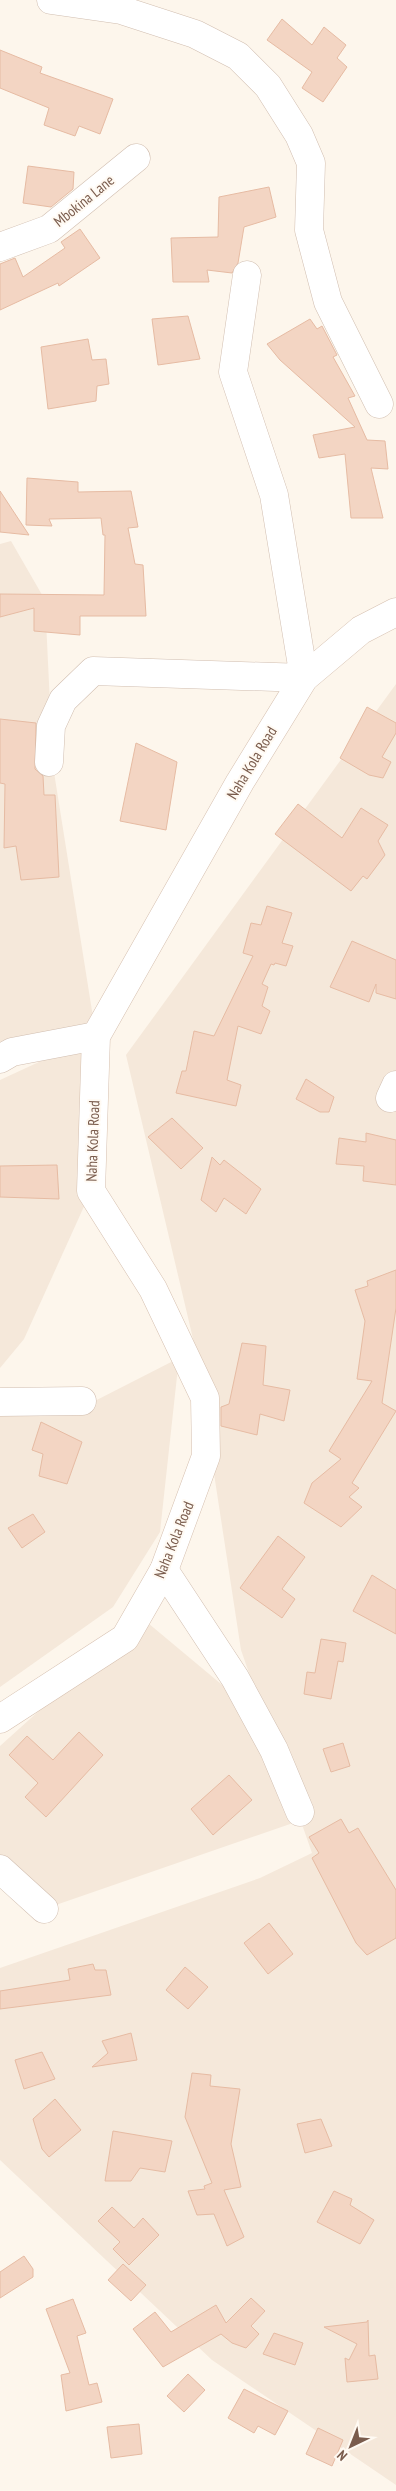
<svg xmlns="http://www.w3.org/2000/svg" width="396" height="2491" viewBox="0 0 396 2491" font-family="'PT Sans Narrow',sans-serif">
<rect width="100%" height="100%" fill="#fdf6ec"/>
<g fill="#f5e8da">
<polygon points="11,541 45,600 53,766 96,1036 91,1191 24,1339 0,1368 0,1080 93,1037 0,1059 0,544"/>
<polygon points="396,684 396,2485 212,2360 0,2160 0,1968 260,1878 312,1853 241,1650 194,1343 126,1055"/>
<polygon points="179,1358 160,1532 113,1607 0,1687 0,1408 83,1407"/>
<polygon points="142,1618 227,1689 267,1761 293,1823 50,1907 0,1861 0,1746"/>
</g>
<g fill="#f3d5c3" stroke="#e6bba3">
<polygon points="282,19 312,45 324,27 346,45 337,58 347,67 323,102 302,88 312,72 267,40"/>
<polygon points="0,50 42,67 40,73 113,99 100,134 79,126 75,136 44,125 49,108 0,88"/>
<polygon points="28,166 74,172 73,189 51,207 23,203"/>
<polygon points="269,187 276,217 244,227 238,263 232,273 207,270 209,282 173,282 171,238 218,237 219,197"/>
<polygon points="80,229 100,258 59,286 58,283 0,310 0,264 15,258 23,277 65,248 61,242"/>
<polygon points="188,316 200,359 158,365 152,319"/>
<polygon points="310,319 317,329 322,326 337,355 333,357 355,396 348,398 367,440 385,441 388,469 371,468 383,518 351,518 345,454 319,458 313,435 355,427 280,360 267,344"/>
<polygon points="88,339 92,360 106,359 109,384 97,386 96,401 48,409 41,347"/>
<polygon points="27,478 78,482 78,492 131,491 138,527 128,528 135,564 143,565 146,616 80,616 80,635 34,631 34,608 0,617 0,594 104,595 105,535 103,535 101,518 49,519 52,526 26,525"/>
<polygon points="0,491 29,535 0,532"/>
<polygon points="367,707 396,723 396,733 382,757 391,762 383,778 369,775 340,758"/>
<polygon points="0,719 36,723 35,769 43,776 44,795 55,795 59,877 21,880 16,846 4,848 5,784 0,783"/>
<polygon points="136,743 177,762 166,830 120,821"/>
<polygon points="298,804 342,838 361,808 388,825 378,841 385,855 367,879 363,876 351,891 275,834"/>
<polygon points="267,906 292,913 282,943 293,946 286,966 275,963 274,965 271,964 262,984 268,987 262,1006 270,1011 261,1034 238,1026 227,1080 241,1085 236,1106 176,1093 182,1071 186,1071 194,1031 214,1036 253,956 243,953 251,923 261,925"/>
<polygon points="352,941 396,960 396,999 376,993 376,984 369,1002 330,987"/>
<polygon points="306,1079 334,1097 329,1112 320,1112 296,1099"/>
<polygon points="172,1118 203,1148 181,1169 148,1137"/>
<polygon points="366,1133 396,1140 396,1185 363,1181 364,1166 336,1164 339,1138 366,1142"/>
<polygon points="212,1157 220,1165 224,1160 261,1189 246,1214 224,1198 216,1212 201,1200"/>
<polygon points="57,1165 59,1199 0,1197 0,1166"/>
<polygon points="396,1270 396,1308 382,1403 396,1411 352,1483 359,1488 349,1497 362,1507 341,1527 304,1503 312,1483 341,1459 329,1451 372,1381 357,1379 365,1321 355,1290 368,1286 367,1281"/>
<polygon points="242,1343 266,1346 263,1385 290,1390 284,1421 260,1414 257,1435 221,1426 221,1407 229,1404"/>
<polygon points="41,1422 82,1442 67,1484 39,1476 43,1454 32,1450"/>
<polygon points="33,1514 45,1532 22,1548 8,1528"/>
<polygon points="278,1536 305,1557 282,1589 295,1599 282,1618 240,1588"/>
<polygon points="372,1575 396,1590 396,1634 353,1611"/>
<polygon points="321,1639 346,1643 343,1662 338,1661 331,1699 304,1694 307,1672 315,1673"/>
<polygon points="79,1732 103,1755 46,1817 25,1797 38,1783 9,1755 27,1736 53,1760"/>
<polygon points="343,1743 350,1766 331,1772 323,1749"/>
<polygon points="229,1775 252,1800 213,1835 191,1809"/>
<polygon points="341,1819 349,1833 358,1828 396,1890 396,1938 367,1955 356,1943 312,1858 319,1853 309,1837"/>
<polygon points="269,1923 293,1954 268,1974 244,1943"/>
<polygon points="93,1964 95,1970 106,1970 111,1995 0,2009 0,1991 70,1980 68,1969"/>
<polygon points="185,1967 208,1987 188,2009 166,1990"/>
<polygon points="131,2033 137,2060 92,2067 108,2053 102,2041"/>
<polygon points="42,2052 55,2079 24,2089 15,2060"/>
<polygon points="192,2073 211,2075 210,2086 240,2089 231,2144 241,2187 224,2190 244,2237 227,2246 214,2214 197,2215 188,2191 205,2189 204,2186 212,2183 185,2117"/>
<polygon points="55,2099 81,2130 49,2157 42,2149 33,2119"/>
<polygon points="321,2119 332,2146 305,2153 297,2124"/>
<polygon points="113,2131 172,2141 165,2172 140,2168 131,2181 105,2181"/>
<polygon points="334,2191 352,2199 350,2205 374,2220 360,2244 317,2222"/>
<polygon points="112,2207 134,2228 143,2218 159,2235 129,2265 113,2249 120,2242 98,2221"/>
<polygon points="24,2256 33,2269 33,2277 0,2298 0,2272"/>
<polygon points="123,2264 146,2285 131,2301 108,2280"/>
<polygon points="251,2298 265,2311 251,2326 259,2334 246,2348 232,2343 221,2334 163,2367 133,2329 155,2312 171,2332 216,2305 226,2323"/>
<polygon points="73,2299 86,2333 77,2336 89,2385 97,2383 102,2402 66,2411 61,2375 70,2373 46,2309"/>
<polygon points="368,2320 369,2356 375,2355 378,2379 347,2382 345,2358 349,2360 357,2344 324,2327 367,2322"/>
<polygon points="274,2333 303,2343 295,2365 263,2354"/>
<polygon points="188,2374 205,2390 184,2412 167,2396"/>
<polygon points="244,2389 288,2411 275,2435 258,2426 254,2433 228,2418"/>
<polygon points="139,2424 142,2454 111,2458 107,2427"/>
<polygon points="318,2428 343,2440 332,2466 306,2454"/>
</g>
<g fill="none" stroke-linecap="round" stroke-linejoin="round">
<g stroke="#d1beb0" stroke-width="29">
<g id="street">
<polyline points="51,0 121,10 195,34 238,56 268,86 299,135 311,163 309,230 328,302 379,404"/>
<polyline points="0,247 49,229 136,158"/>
<polyline points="49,762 51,726 63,700 93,671 304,678 274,495 233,372 247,275"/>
<polyline points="0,1059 12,1052 96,1036"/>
<polyline points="390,1098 396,1085"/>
<polyline points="0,1402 82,1401"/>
<polyline points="164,1570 235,1678 274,1750 300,1812"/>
<polyline points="0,1869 44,1909"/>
</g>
</g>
<g stroke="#d6c0b0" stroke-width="29">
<polyline id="secondary" points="0,1719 125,1638 164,1570 206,1456 205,1398 153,1289 91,1191 96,1036 240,782 304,678 361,630 396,612"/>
</g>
<use href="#street" stroke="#fff" stroke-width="28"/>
<use href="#secondary" stroke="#fff" stroke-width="28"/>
</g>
<g text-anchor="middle" stroke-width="4" stroke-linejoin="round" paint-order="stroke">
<g font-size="15" fill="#7a5c4d" stroke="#fffaf3">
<text transform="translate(84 201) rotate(-39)" y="5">Mbokina Lane</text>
<text transform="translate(252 763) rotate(-59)" y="5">Naha Kola Road</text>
<text transform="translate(93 1141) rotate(-88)" y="5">Naha Kola Road</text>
<text transform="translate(174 1540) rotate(-68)" y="5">Naha Kola Road</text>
</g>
</g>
<g transform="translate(351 2446) rotate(223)" stroke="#fffaf3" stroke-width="4" paint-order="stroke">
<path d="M0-4L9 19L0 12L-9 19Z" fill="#7a5c4d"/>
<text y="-8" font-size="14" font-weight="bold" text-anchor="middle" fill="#7a5c4d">N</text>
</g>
</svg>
